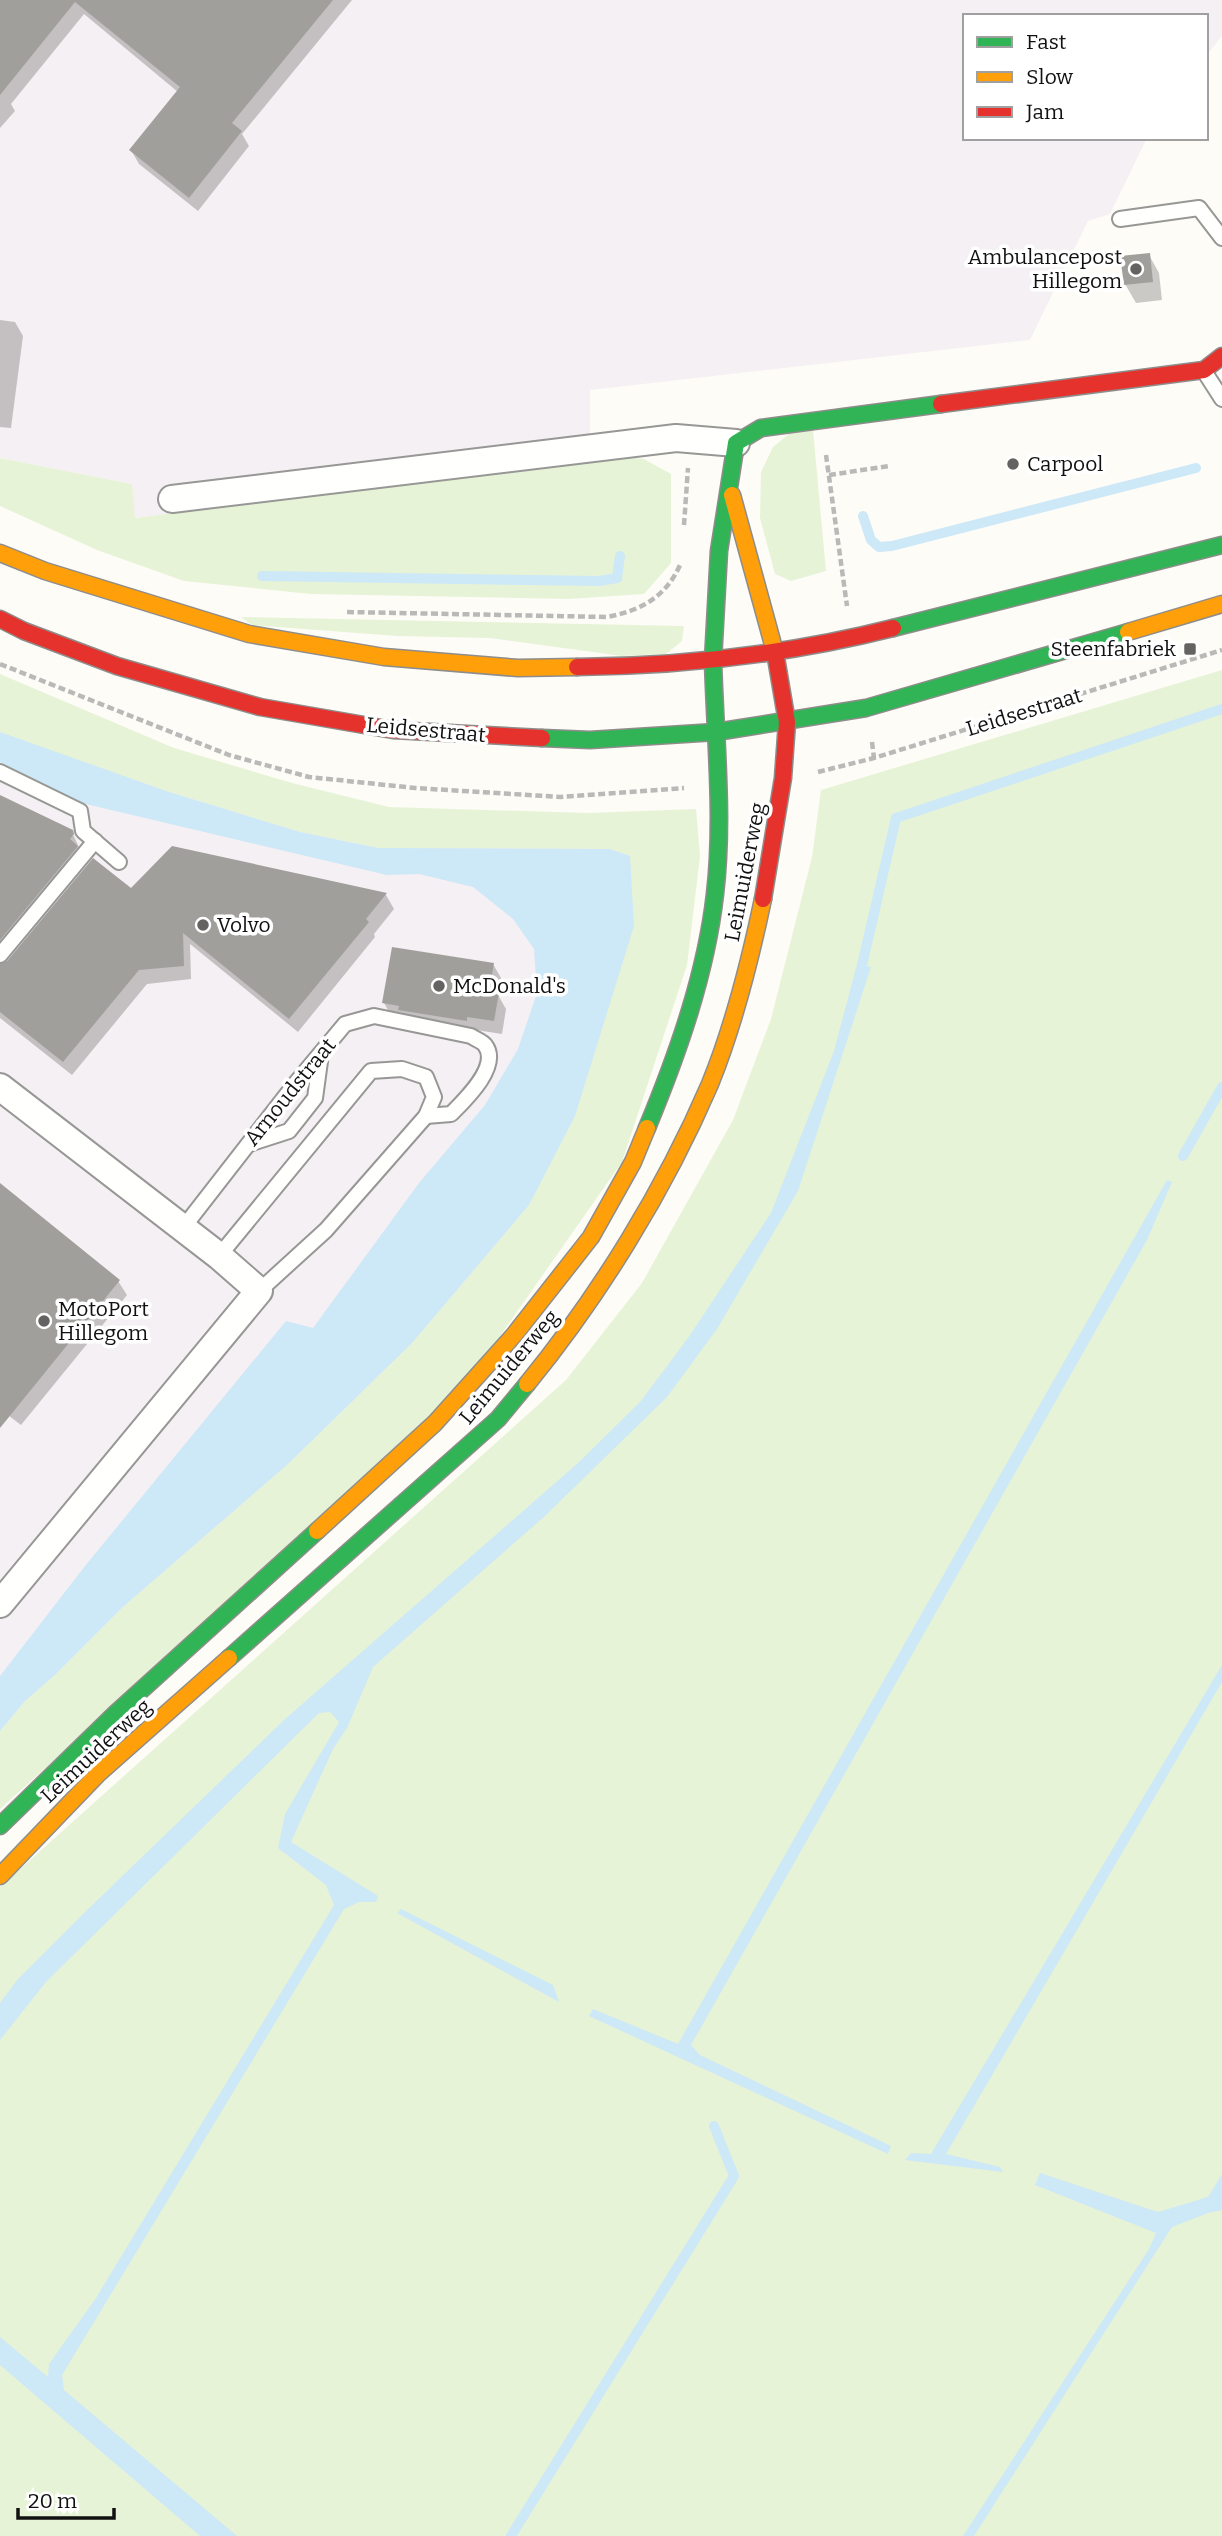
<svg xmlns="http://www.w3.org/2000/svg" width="1222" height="2536" viewBox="0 0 1222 2536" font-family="Bitter,serif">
<rect width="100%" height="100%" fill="#fdfcf7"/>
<g fill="#f5f0f3">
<polygon points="0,0 1222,0 1222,36 1206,56 1206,16 965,16 965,138 1147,138 1110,214 1088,221 1030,340 590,390 590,452 313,495 134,518 132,484 0,458"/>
<polygon points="0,674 113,734 336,809 660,841 628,1042 447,1356 0,1764"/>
</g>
<g fill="#e7f3d7">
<polygon points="813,430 826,571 791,581 775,574 760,518 761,472 773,447 791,432"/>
<polygon points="590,452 644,459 671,474 671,563 644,594 568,599 311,594 184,581 97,550 0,506 0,458 132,484 135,518 313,495"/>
<polygon points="241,617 684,626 682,641 666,654 622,656 490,638 397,636 252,625"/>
<polygon points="1222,670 1222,2536 0,2536 0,1887 566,1380 642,1283 733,1120 771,1019 812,857 821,790"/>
<polygon points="0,674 174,748 292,783 389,807 588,813 696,809 700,856 687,965 622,1162 460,1393 0,1809 0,1731 25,1701 56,1674 124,1606 288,1464 412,1343 529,1205 630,856 610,849 378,848 300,832 169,792 7,736 0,732"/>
</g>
<g fill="#cde8f7">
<polygon points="0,732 169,792 300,832 378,848 610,849 630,856 634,926 575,1116 529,1205 412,1343 288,1464 124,1606 56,1674 25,1701 0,1731 0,1676 85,1566 286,1321 313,1328 419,1183 485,1105 518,1049 537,993 534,949 513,919 473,887 419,874 387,875 73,801 0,762"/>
<polygon points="857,964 871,967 798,1191 717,1329 667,1397 545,1516 373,1667 347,1728 333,1749 291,1842 378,1896 376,1902 359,1902 344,1909 62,2375 64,2390 237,2536 200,2536 0,2365 0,2337 48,2377 49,2364 96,2298 334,1905 326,1885 278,1848 285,1814 339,1722 330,1712 319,1713 46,1982 0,2040 0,2003 18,1979 83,1914 284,1720 578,1463 641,1401 688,1338 771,1213 834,1051"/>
<polygon points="1167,1180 1172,1182 1147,1240 691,2045 700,2055 891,2146 888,2154 589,2016 593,2009 678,2044"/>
<polygon points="1222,1665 1222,1682 946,2154 1000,2167 1003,2172 905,2160 911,2153 931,2154"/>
<polygon points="401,1909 553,1985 559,2002 397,1913"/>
<polygon points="1040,2173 1158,2212 1208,2197 1222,2174 1222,2210 1208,2213 1172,2227 974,2536 963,2536 1149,2249 1156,2233 1035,2185"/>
</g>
<g fill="#0003">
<polygon points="0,0 352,0 242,134 249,146 198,211 139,164 131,150 178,92 84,14 11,104 15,111 0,128"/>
<polygon points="1149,255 1159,273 1162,300 1136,303 1125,284"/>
<polygon points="0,320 15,322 23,336 11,428 0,427"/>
<polygon points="0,797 72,832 85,861 0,963"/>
<polygon points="172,848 386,895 394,909 374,934 375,937 298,1032 190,944 191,979 147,984 72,1075 0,1018 0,965 131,890"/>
<polygon points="493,964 501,978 498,995 506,1009 502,1034 392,1017 384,1003"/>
<polygon points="0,1184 118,1281 127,1295 21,1425 0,1409"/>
</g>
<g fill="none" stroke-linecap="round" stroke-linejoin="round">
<g stroke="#cde8f7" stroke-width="10">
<polyline points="863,516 871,540 879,547 892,546 1196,468"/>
<polyline points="262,576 599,581 617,578 620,556"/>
<polyline points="862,965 896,818 1222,709"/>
<polyline points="1183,1156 1222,1087"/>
<polyline points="511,2536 734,2176 714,2126"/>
</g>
</g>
<g fill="#a19f9c">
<polygon points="0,0 333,0 232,123 242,131 189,198 129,150 180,87 75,2 0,95"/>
<polygon points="1150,253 1153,282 1124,285 1120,256"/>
<polygon points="0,795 73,830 74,834 70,839 78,846 0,940"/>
<polygon points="172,846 387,893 366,919 369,922 289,1019 183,933 184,966 139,970 63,1062 0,1012 0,964 7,961 93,858 131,888"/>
<polygon points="392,947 494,963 489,992 499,993 494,1021 467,1017 467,1021 398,1010 399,1006 382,1003"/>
<polygon points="0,1183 120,1280 0,1428"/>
</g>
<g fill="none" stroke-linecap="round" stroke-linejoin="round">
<g stroke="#979795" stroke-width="18">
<g id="lane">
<polyline points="1120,219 1199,208 1222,238"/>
<polyline points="1204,371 1222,399"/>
<polyline points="0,772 80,811 83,831 119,862"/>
<polyline points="0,955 95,841"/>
<polyline points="249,1144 289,1131 315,1098 321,1054"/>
<path d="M 183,1228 L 295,1084 L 345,1024 L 374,1016 L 471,1036 C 475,1039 482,1041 485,1045 C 501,1066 465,1100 451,1114 L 426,1116"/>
<polyline points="219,1256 371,1071 402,1069 426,1077 434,1097 426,1116 326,1230 259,1291"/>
</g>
</g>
<g stroke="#979795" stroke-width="30">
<g id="street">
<polyline points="172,499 676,438 736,443"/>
<polyline points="0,1087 219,1256 259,1291 0,1604"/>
</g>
</g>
<g stroke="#8e8d8b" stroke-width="19">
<g id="fast">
<polyline points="893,628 1222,545"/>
<polyline points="713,660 719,551 736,443 761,428 941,404"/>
<polyline points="542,738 590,740 716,732 866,708 1128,632"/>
<path d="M 647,1128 C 678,1053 706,974 715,894 C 724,818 715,736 713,660"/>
<polyline points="229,1658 498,1419 527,1384"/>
<polyline points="0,1826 115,1714 317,1531"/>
</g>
</g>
<g stroke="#8e8d8b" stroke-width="19">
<g id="slow">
<polyline points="732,495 775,652"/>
<polyline points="0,553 45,571 249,634 384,657 518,668 577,667"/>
<polyline points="1128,632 1222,604"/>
<path d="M 527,1384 C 599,1296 665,1189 710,1084 C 734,1025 750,961 763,899"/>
<polyline points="317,1531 435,1423 514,1335 591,1237 633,1162 647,1128"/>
<polyline points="0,1876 99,1773 229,1658"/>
</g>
</g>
<g stroke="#8e8d8b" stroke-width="19">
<g id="jam">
<polyline points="941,404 1204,370 1222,356"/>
<polyline points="0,619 24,631 117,666 260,707 393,730 542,738"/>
<path d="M 577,667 C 683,666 790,654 893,628"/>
<polyline points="763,899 783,778 787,722 775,652"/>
</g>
</g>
<g stroke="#b9b9b8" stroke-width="4.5" stroke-dasharray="7 3.5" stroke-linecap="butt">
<polyline points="826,455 847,606"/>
<polyline points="829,475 889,466"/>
<polyline points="684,525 688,468"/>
<path d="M 347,612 L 607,617 C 640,611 666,597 680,565"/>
<polyline points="0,664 229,755 309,777 415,788 561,797 684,788"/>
<polyline points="872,742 874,758"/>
<polyline points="818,772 874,758 1222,650"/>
</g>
<use href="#lane" stroke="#fffffe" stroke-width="14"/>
<use href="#street" stroke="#fffffe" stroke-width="26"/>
<use href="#fast" stroke="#30b455" stroke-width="16"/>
<use href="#slow" stroke="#ff9f0a" stroke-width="16"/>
<use href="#jam" stroke="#e5322d" stroke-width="16"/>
</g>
<g fill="#646362" stroke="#fff" stroke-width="2.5">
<circle cx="1136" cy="269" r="7"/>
<circle cx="1013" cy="464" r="7"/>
<rect x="1183" y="642" width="14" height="14" rx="3.5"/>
<circle cx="203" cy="925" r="7"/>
<circle cx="439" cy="986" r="7"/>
<circle cx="44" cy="1321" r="7"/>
</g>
<g text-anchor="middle" stroke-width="7" stroke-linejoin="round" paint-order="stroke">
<g font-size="21" fill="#111" stroke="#fff" text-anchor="start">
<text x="1122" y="264" text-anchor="end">Ambulancepost<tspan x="1122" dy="24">Hillegom</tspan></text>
<text x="1027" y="471">Carpool</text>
<text x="1176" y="656" text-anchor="end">Steenfabriek</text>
<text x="217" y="932">Volvo</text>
<text x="453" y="993">McDonald's</text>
<text x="58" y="1316">MotoPort<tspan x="58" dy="24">Hillegom</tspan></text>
</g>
<g font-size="21" fill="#111" stroke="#fff">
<text transform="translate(1024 712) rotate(-17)" y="7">Leidsestraat</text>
<text transform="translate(426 730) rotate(5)" y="7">Leidsestraat</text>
<text transform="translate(745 872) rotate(-79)" y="7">Leimuiderweg</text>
<text transform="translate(290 1092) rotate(-51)" y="7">Arnoudstraat</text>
<text transform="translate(509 1367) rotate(-50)" y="7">Leimuiderweg</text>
<text transform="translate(96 1751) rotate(-43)" y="7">Leimuiderweg</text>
</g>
</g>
<rect x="963" y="14" width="245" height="126" fill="#ffffff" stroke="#a0a0a0" stroke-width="2"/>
<rect x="977" y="37" width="35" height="10" fill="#30b455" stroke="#a0a0a0" stroke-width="2"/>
<text x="1026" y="49" font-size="21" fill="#111111">Fast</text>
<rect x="977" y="72" width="35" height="10" fill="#ff9f0a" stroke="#a0a0a0" stroke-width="2"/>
<text x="1026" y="84" font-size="21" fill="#111111">Slow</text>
<rect x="977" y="107" width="35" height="10" fill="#e5322d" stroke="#a0a0a0" stroke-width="2"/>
<text x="1026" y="119" font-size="21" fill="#111111">Jam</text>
<path d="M18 2508v10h96v-10" fill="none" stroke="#111111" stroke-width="3.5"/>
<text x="28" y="2508" font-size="21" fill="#111111" stroke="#ffffff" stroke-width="5" paint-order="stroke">20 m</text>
</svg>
